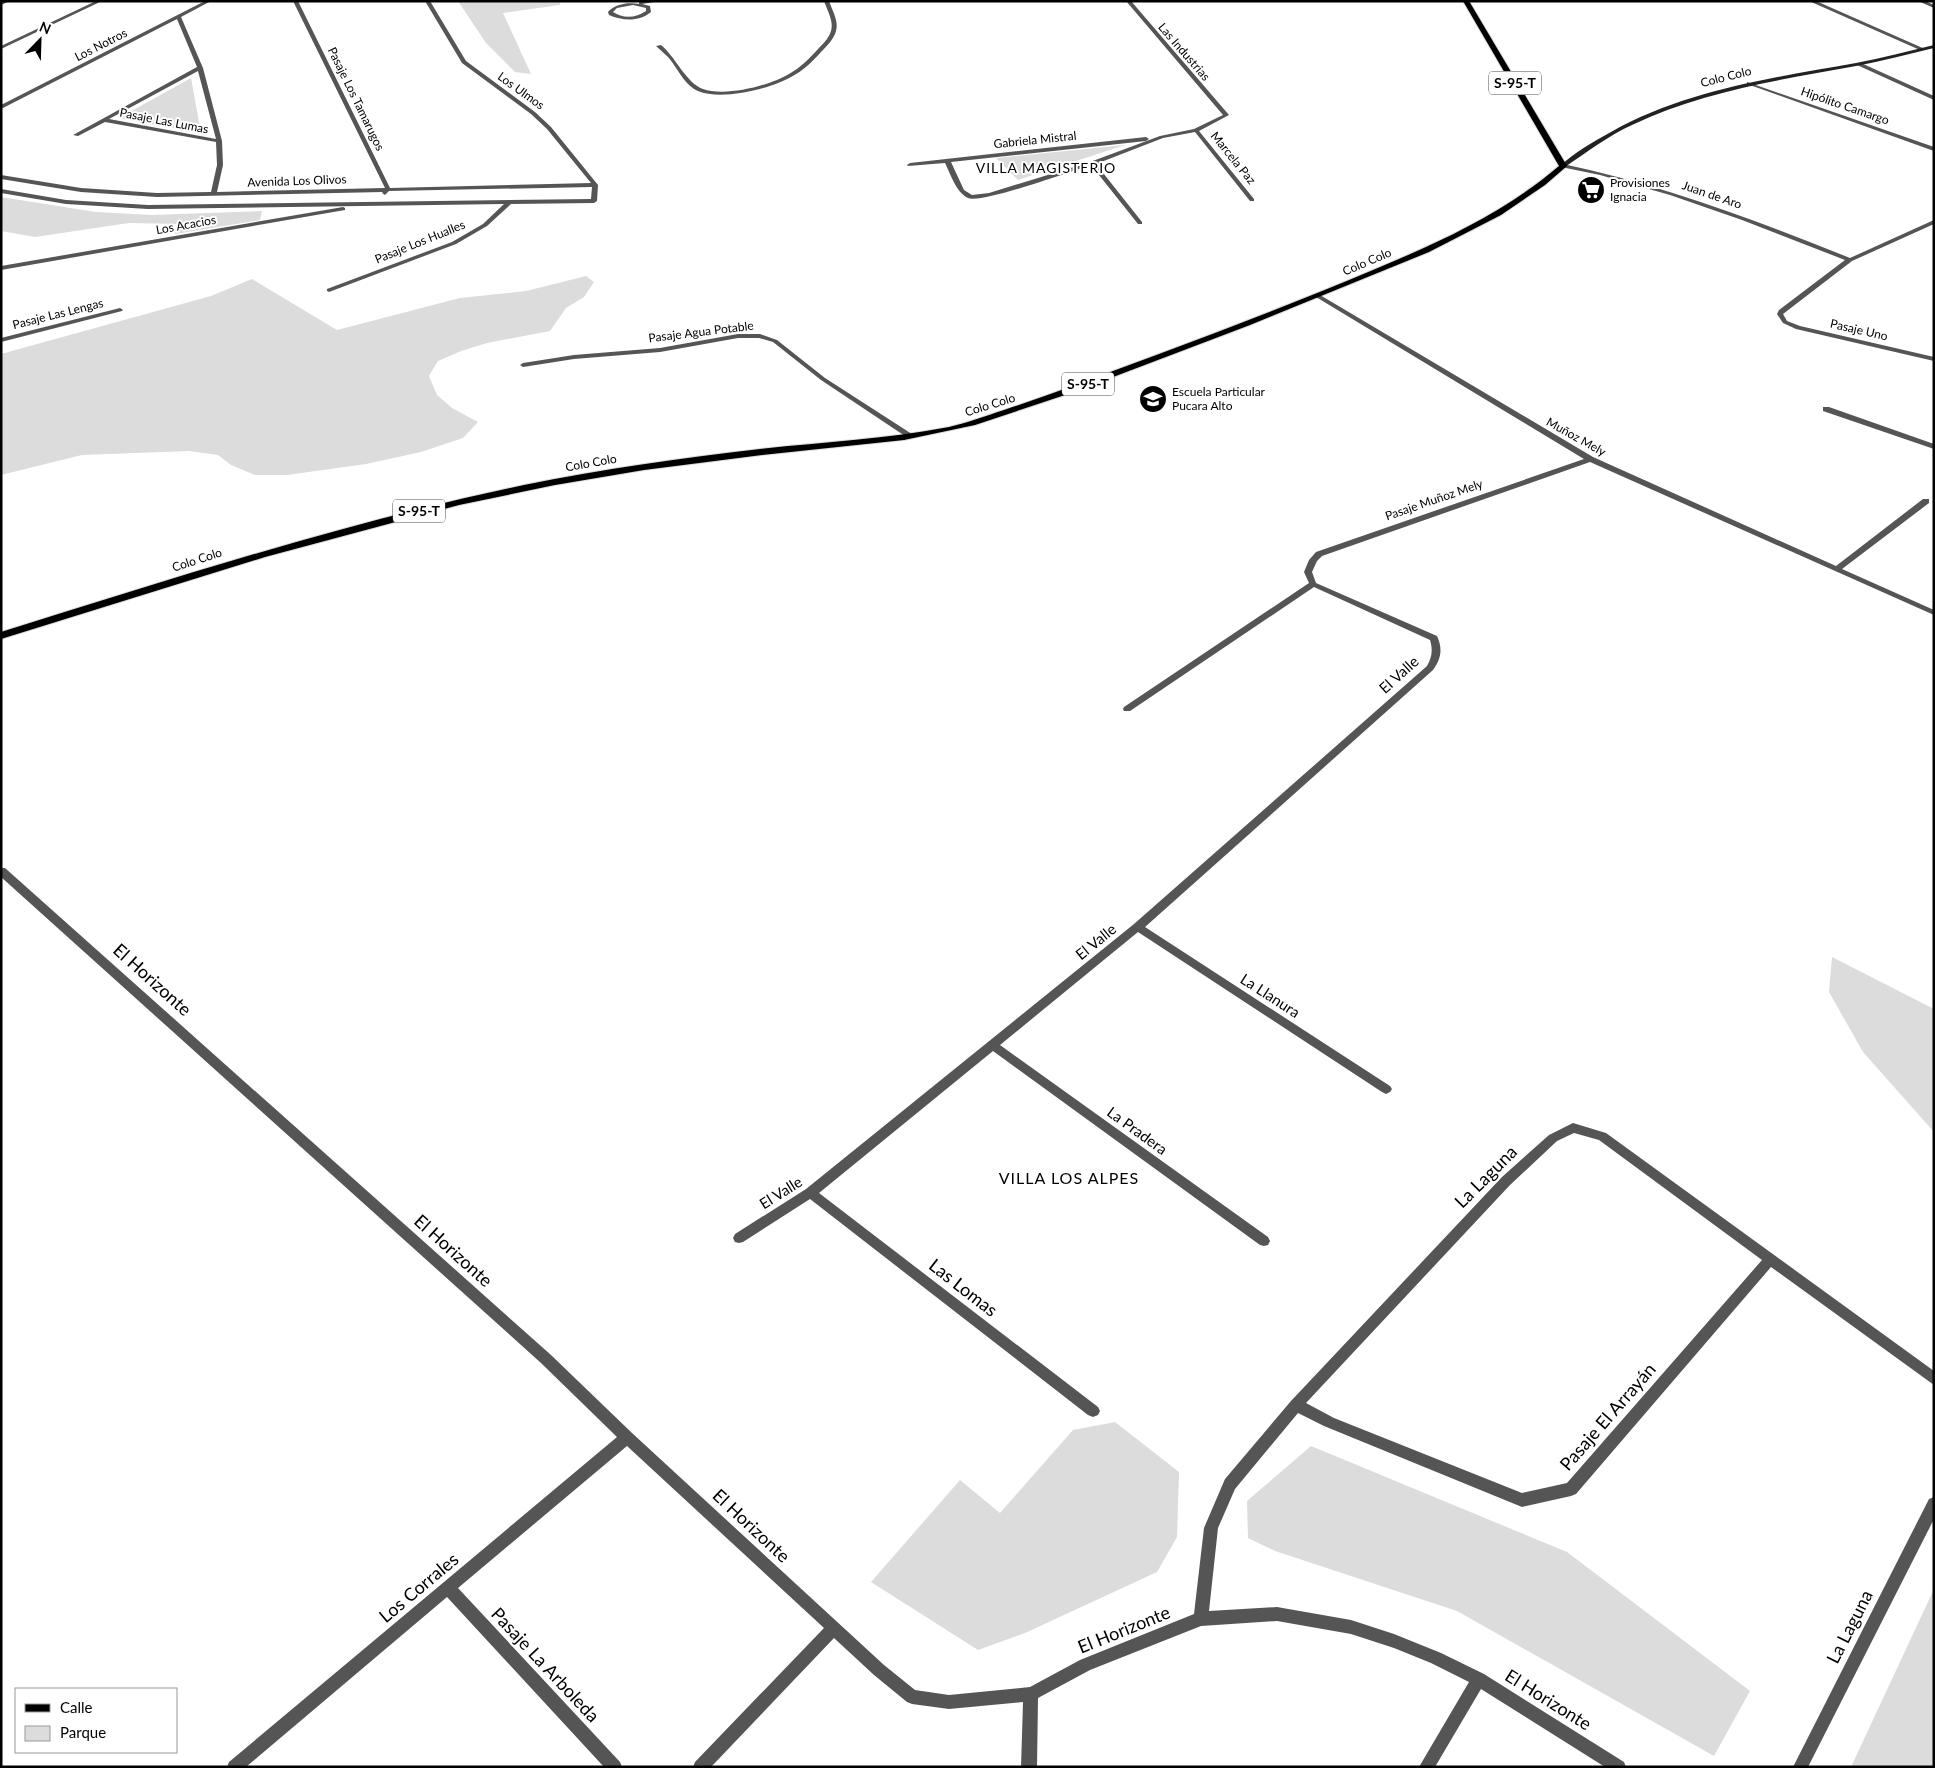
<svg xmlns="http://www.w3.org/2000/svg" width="1935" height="1768" viewBox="0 0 1935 1768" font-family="Lato,sans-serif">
<rect width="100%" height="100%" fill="#fff"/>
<g fill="#dcdcdc">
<polygon points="458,1 560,1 560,5 503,13 531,74 515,72 486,43"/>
<polygon points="191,78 201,133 119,118"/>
<polygon points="1125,145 1018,180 996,158"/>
<polygon points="1,197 96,212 152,215 262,211 260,220 175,234 177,224 129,223 35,237 1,231"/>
<polygon points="586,276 594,282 584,297 566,308 550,331 487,343 461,351 438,361 429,376 437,395 452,408 478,422 463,438 421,452 366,464 287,475 255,475 231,465 218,455 189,451 82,455 1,475 1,354 211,296 252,279 337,330 460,298 526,291"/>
<polygon points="1832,957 1934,1009 1934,1132 1863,1052 1829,992"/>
<polygon points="1115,1422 1179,1472 1177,1537 1157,1572 1025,1633 978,1650 871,1582 960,1480 1000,1513 1073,1430"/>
<polygon points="1311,1446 1567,1552 1750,1691 1714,1756 1457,1611 1275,1551 1248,1538 1247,1501"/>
<polygon points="1934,1589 1934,1767 1851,1767"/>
</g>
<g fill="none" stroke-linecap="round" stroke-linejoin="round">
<g stroke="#dbdbdb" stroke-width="2">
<path id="primary" d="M 1463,1 L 1469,1 L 1567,166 L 1545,185 L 1501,215 L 1429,252 L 1250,325 L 1071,393 L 975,425 L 904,440 L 762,455 L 644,470 L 555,485 L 459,505 L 265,557 L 1,639 L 1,632 C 174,578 347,522 524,485 C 602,469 681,458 760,449 C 823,442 887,439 949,427 C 967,423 985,416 1004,410 C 1056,393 1107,373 1159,354 C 1231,327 1302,300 1373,270 C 1440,242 1504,213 1559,166 Z"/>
</g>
<g fill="#555" fill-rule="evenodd">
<polygon points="3,1 10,1 1,5 1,2"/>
<polygon points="96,1 102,1 1,49 1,46"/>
<path d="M 205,1 L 211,1 L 181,17 L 203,68 L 222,141 L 223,165 L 217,192 L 385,188 L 293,1 L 298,1 L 390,188 L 591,183 L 547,129 L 531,114 L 462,63 L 425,1 L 430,1 L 466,61 L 535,112 L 551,127 L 598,185 L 597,201 L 594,203 L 511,204 L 487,226 L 456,244 L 329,292 L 327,291 L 327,289 L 452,242 L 483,224 L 504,204 L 148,209 L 66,204 L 1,193 L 1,189 L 66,200 L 148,205 L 591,199 L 592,187 L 389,191 L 385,195 L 382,193 L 383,192 L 157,197 L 81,192 L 1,179 L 1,175 L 81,188 L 157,193 L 211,192 L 217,165 L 216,142 L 105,122 L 78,136 L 73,135 L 197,67 L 177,19 L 1,109 L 1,105 ZM 198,71 L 216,139 L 109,119 Z"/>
<path d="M 644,1 L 661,1 L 642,4 L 650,6 L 651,12 C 639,22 623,21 609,15 L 608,12 C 615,4 628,2 639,4 L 639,2 ZM 633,5 L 646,8 L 646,11 C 636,18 623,19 613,12 L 617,8 Z"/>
<path d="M 824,1 L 829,1 C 832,10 839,21 836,31 C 834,39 827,46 821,52 C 812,62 803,71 791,77 C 770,89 721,101 698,91 C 684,85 677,67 668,57 C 664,53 660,50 656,46 L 661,45 C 675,56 686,83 703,89 C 725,97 769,86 789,74 C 800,68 809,59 818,49 C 823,44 829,38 831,31 C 834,21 827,10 824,1 Z"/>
<path d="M 1126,1 L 1131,1 L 1229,115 L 1199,131 L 1254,199 L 1254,201 L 1250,201 L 1195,132 L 1163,138 L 1096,164 L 1142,222 L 1142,224 L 1138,224 L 1091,165 C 1071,171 982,204 968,198 C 956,192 951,175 945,163 L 908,166 L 907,165 L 910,163 L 1146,137 L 1149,139 L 1146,141 L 951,162 L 964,190 L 972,195 L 989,193 L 1090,162 L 1160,136 L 1194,129 L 1223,115 Z"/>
<polygon points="1809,1 1816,1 1925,49 1920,50"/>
<polygon points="1918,1 1925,1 1934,5 1934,8"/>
<polygon points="1857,63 1861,63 1934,96 1934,100 1857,65"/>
<polygon points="1747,82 1934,147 1934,151 1747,84"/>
<path d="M 1563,164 C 1662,185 1756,220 1850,258 L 1934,220 L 1934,224 L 1852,261 L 1783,314 L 1787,321 L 1800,326 L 1934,357 L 1934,361 L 1796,329 L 1783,323 L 1777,314 L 1779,310 L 1845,260 L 1742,220 L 1670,195 L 1600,175 L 1561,167 L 1561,165 Z"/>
<polygon points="343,207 345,208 345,210 1,270 1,266"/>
<path d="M 1316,295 L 1320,295 L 1593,457 L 1836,566 L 1923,499 L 1929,499 L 1929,503 L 1842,569 L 1934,610 L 1934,615 L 1590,462 L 1322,556 L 1317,561 L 1312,572 L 1316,583 L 1437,636 C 1443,649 1441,659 1433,670 L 1145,927 L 1390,1086 L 1392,1089 L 1390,1092 L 1386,1094 L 1382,1092 L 1138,932 L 1000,1045 L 1268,1237 L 1270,1241 L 1268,1245 L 1264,1246 L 1260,1245 L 993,1051 L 819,1193 L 1098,1407 L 1100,1411 L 1098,1415 L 1093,1417 L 1088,1415 L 810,1199 L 743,1242 L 739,1243 L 735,1242 L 733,1238 L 735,1234 L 806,1189 L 1134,924 L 1427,666 C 1432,657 1433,650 1430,640 L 1314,587 L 1130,711 L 1124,711 L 1123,709 L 1124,707 L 1309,583 L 1304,572 L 1309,560 L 1316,552 L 1584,459 L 1316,297 Z"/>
<polygon points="120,308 123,310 122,311 1,342 1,338"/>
<polygon points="738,334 760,334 777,340 825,378 915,436 914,438 908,438 821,380 773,342 759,338 738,338 660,352 574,359 523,367 520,365 523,363 574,355 660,348"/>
<polygon points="1823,407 1829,407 1934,444 1934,449 1823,411"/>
<path d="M 1,868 L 5,868 L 551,1355 L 632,1433 L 884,1665 L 915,1690 L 949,1695 L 1030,1687 L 1080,1660 L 1194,1614 L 1204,1528 L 1225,1479 L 1291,1401 L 1502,1177 L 1549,1135 L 1573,1123 L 1606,1133 L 1934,1371 L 1934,1385 L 1771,1267 L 1576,1494 L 1571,1496 L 1522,1507 L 1324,1426 L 1298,1413 L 1235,1489 L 1218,1528 L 1209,1611 L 1277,1607 L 1351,1620 L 1394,1634 L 1441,1653 L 1484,1674 L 1624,1762 L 1626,1767 L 1605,1767 L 1481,1689 L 1435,1767 L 1419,1767 L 1469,1682 L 1431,1663 L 1394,1648 L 1351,1634 L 1277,1621 L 1201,1626 L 1090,1670 L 1038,1698 L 1037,1767 L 1021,1767 L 1023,1702 L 949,1709 L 912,1704 L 907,1702 L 874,1675 L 834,1638 L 711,1767 L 693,1767 L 695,1762 L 824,1628 L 627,1446 L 458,1588 L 620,1762 L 622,1767 L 604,1767 L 447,1597 L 246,1767 L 227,1767 L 229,1762 L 617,1437 L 541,1363 L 1,877 ZM 1574,1133 L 1599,1140 L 1762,1260 L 1567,1483 L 1522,1493 L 1334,1418 L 1306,1403 L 1510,1185 L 1557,1141 Z"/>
<polygon points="1934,1497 1934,1519 1808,1767 1793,1767 1929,1499"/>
</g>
<path fill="#222" fill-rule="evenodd" d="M 1934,45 L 1934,48 C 1908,54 1882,61 1856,66 C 1780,80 1703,91 1632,125 C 1608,136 1587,152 1565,167 L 1560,166 C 1575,152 1593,142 1611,132 C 1686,90 1772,78 1856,63 C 1882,58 1908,51 1934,45 Z"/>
<use href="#primary" fill="#000" fill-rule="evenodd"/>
</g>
<defs>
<g id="supermarket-disc" transform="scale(1.4375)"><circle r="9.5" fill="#000" stroke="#fff"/><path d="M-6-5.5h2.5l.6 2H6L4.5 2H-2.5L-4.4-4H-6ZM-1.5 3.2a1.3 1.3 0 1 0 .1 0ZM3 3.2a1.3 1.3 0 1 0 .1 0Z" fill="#fff"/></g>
<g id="school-disc" transform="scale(1.4375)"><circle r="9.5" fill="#000" stroke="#fff"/><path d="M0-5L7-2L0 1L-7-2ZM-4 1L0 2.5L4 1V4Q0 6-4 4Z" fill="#fff"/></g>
</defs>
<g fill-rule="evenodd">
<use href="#supermarket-disc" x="1591" y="190"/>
<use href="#school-disc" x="1153" y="399"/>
</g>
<g text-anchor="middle" stroke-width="4" stroke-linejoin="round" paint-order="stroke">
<g font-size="12" fill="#000" stroke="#fff">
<text transform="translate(101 45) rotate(-27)" y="4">Los Notros</text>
<text transform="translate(1184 52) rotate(49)" y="4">Las Industrias</text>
<text transform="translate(1726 77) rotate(-14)" y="4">Colo Colo</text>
<text transform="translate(521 91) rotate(36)" y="4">Los Ulmos</text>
<text transform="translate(356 99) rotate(64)" y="4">Pasaje Los Tamarugos</text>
<text transform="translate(1845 106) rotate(19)" y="4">Hipólito Camargo</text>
<text transform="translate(164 121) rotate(11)" y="4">Pasaje Las Lumas</text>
<text transform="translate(1035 140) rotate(-6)" y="4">Gabriela Mistral</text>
<text transform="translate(1233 158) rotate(51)" y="4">Marcela Paz</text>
<text transform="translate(297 181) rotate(-2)" y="4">Avenida Los Olivos</text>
<text transform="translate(1712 195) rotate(19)" y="4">Juan de Aro</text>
<text transform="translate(186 225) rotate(-10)" y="4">Los Acacios</text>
<text transform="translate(420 242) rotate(-22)" y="4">Pasaje Los Hualles</text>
<text transform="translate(1367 262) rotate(-23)" y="4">Colo Colo</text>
<text transform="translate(58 314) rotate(-14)" y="4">Pasaje Las Lengas</text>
<text transform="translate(1859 330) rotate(13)" y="4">Pasaje Uno</text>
<text transform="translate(701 332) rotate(-7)" y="4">Pasaje Agua Potable</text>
<text transform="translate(990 405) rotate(-17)" y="4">Colo Colo</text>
<text transform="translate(1576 437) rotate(29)" y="4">Muñoz Mely</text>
<text transform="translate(591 463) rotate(-10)" y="4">Colo Colo</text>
<text transform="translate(1434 500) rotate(-19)" y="4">Pasaje Muñoz Mely</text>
<text transform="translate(197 560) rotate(-18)" y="4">Colo Colo</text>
</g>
<g font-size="12" fill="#000" stroke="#fff" text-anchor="start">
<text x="1610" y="187">Provisiones<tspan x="1610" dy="14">Ignacia</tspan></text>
<text x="1172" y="396">Escuela Particular<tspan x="1172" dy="14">Pucara Alto</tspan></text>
</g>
<g fill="#fff" stroke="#4c4c4c" stroke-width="1">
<rect x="1489" y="71.5" width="52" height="23" rx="4"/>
<rect x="1062" y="372.5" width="52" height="23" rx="4"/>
<rect x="393" y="499.5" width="52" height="23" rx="4"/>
</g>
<g font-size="14" font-weight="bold" fill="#000">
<text x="1515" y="88">S-95-T</text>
<text x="1088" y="389">S-95-T</text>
<text x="419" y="516">S-95-T</text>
</g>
<g font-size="14" letter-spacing="1" fill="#000" stroke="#fff">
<text x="1046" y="173">VILLA MAGISTERIO</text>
</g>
<g font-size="15" fill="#000" stroke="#fff">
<text transform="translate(1399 675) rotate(-42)" y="5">El Valle</text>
<text transform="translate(1096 942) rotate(-39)" y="5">El Valle</text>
<text transform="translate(1270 996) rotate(33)" y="5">La Llanura</text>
<text transform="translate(1137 1131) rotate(36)" y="5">La Pradera</text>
<text transform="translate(781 1193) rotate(-32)" y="5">El Valle</text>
</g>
<g font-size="16" letter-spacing="1" fill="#000" stroke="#fff">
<text x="1069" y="1184">VILLA LOS ALPES</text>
</g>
<g font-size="18" fill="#000" stroke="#fff">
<text transform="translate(152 980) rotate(42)" y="6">El Horizonte</text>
<text transform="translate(1486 1177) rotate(-45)" y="6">La Laguna</text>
<text transform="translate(453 1251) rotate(42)" y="6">El Horizonte</text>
<text transform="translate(963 1288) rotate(38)" y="6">Las Lomas</text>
<text transform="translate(1608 1417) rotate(-49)" y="6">Pasaje El Arrayán</text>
<text transform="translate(751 1526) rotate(43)" y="6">El Horizonte</text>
<text transform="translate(419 1588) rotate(-40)" y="6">Los Corrales</text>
<text transform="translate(1850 1627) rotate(-63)" y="6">La Laguna</text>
<text transform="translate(1124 1630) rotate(-22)" y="6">El Horizonte</text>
<text transform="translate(545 1665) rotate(47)" y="6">Pasaje La Arboleda</text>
<text transform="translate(1548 1700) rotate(32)" y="6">El Horizonte</text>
</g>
</g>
<rect width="1935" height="1768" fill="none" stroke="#000000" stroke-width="5"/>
<rect x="15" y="1688" width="162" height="65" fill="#ffffff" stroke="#999999"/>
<rect x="25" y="1704" width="25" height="8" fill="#000000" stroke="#999999"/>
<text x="60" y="1713" font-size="15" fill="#000000">Calle</text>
<rect x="25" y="1726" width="25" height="15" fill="#dcdcdc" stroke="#999999"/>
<text x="60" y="1738" font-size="15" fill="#000000">Parque</text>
<g transform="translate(40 40) rotate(23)" stroke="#ffffff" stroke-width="4" paint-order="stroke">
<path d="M0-4L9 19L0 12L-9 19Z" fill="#000000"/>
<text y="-8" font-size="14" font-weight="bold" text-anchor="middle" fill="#000000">N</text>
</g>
</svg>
